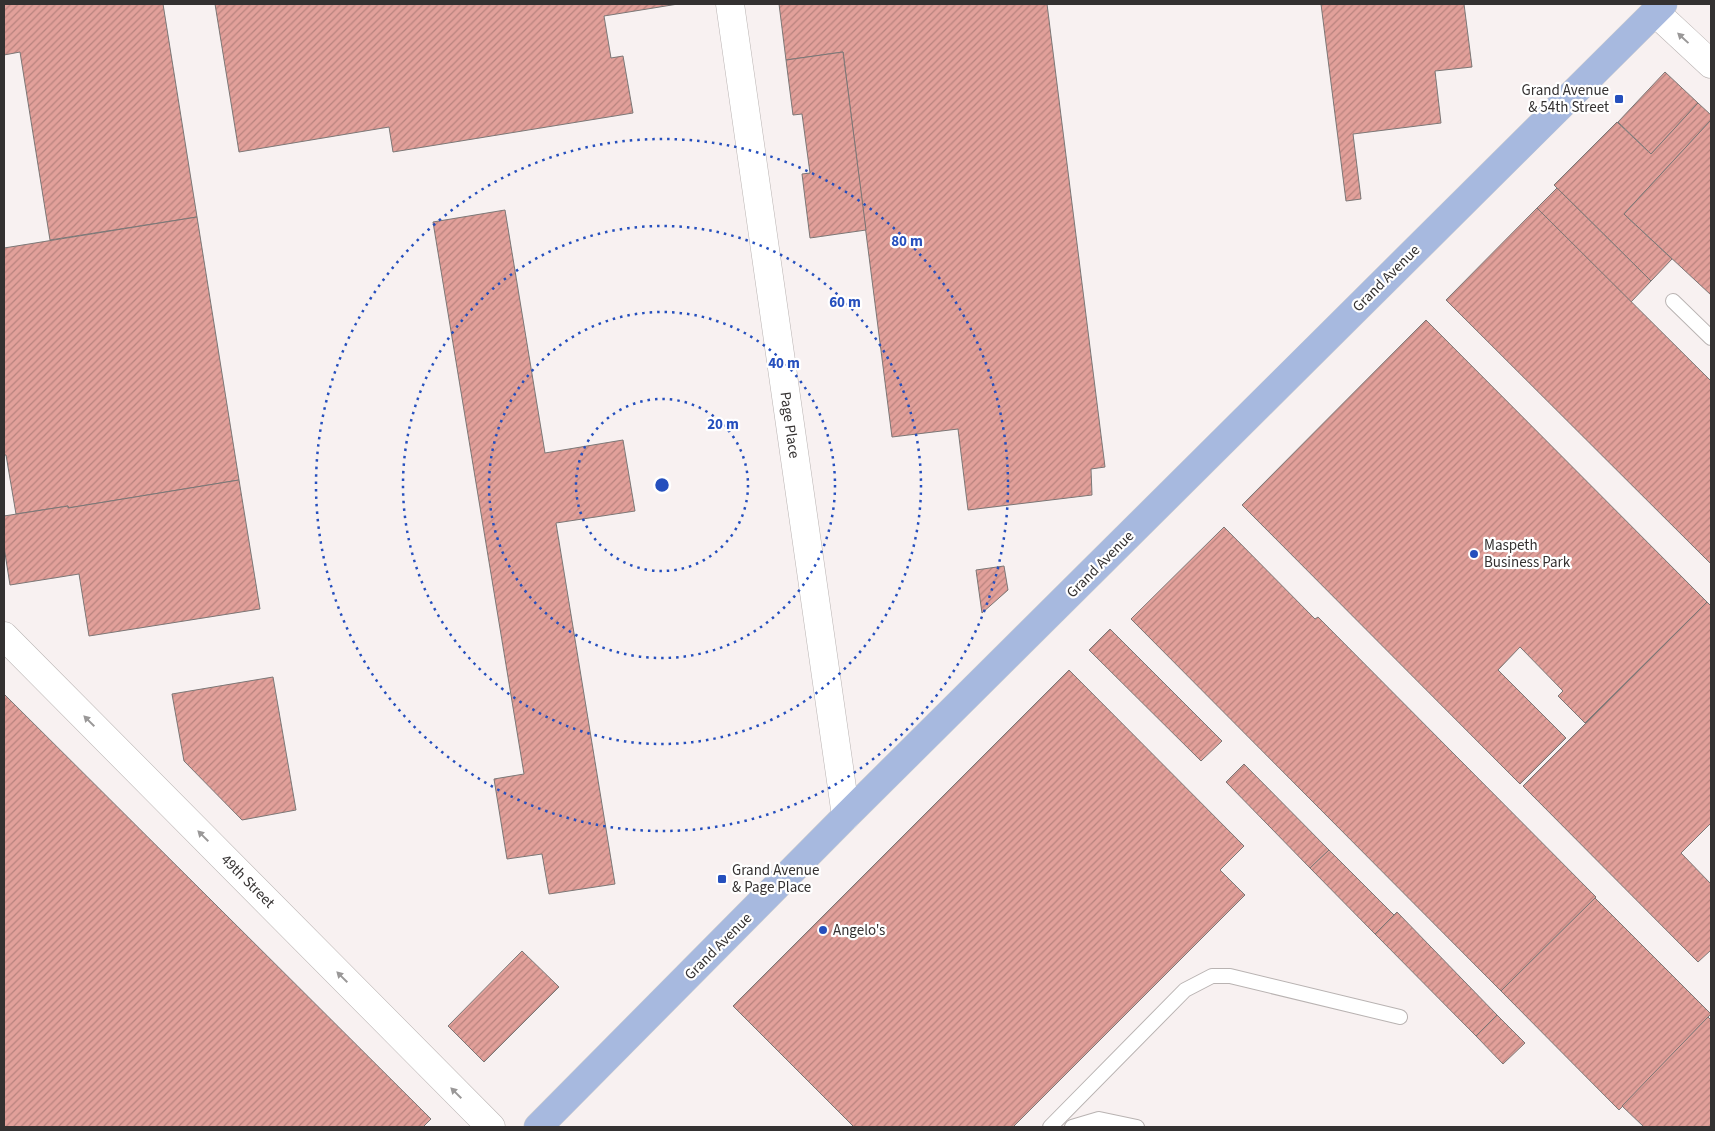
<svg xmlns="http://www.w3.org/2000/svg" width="1715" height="1131" viewBox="0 0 1715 1131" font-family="'Source Sans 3',sans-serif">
<defs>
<pattern id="building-hatch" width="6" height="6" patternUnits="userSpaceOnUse" patternTransform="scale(1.25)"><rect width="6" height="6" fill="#e2a09a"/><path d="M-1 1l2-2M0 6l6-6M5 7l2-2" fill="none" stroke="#b8837e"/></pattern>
</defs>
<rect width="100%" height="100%" fill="#f8f1f1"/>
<g fill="url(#building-hatch)" stroke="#7c7776">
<polygon points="4,4 163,4 197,217 50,240 20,52 4,55"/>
<polygon points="215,4 678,4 604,16 611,58 623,56 633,113 393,152 389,127 239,152"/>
<polygon points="779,4 1047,4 1105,467 1091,469 1092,495 968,510 958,429 892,437 843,52 786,60"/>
<polygon points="1321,4 1464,4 1472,67 1435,71 1441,123 1353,134 1361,199 1346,201"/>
<polygon points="843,52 866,230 810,238 802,174 810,173 802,114 793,115 786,60"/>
<polygon points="1665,72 1698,103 1651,154 1618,122"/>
<polygon points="1698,103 1711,115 1711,120 1624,214 1672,259 1651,281 1554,185 1617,122 1651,154"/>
<polygon points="1711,120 1711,295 1624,214"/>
<polygon points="1557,188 1651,281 1631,302 1537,208"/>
<polygon points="1537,208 1711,381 1711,564 1446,300"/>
<polygon points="505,210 545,453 623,440 635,511 556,523 615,884 549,894 542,854 507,859 494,779 524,774 433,222"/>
<polygon points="197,217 239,480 68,508 68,506 16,514 6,455 4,455 4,248"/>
<polygon points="1426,320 1707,602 1585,723 1558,696 1563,691 1520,647 1498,670 1566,738 1520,784 1242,505"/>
<polygon points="239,480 260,609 89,636 79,574 10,585 4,547 4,516 68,506 68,508"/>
<polygon points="1224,527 1315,619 1318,617 1596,897 1501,991 1131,619"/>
<polygon points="1004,566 1008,590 982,613 976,570"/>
<polygon points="1707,602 1711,606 1711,823 1681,853 1711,884 1711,950 1698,962 1523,786"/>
<polygon points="1110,629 1222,741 1201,761 1089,650"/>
<polygon points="1069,670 1244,846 1220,870 1245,895 1013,1127 854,1127 733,1006"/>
<polygon points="273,677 296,810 242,820 184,761 172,694"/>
<polygon points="4,694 431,1119 423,1127 4,1127"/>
<polygon points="1244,764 1329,850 1310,868 1226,782"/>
<polygon points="1329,850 1394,915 1375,934 1310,868"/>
<polygon points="1595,898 1711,1014 1619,1110 1501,991"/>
<polygon points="1397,912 1497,1015 1476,1036 1375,934"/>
<polygon points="522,951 559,987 484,1062 448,1026"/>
<polygon points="1497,1015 1525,1043 1503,1064 1476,1036"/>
<polygon points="1708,1017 1711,1020 1711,1127 1644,1127 1622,1106"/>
</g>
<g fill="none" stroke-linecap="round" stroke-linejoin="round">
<g stroke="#b9b3b2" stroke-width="16">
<g id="service">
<polyline points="1673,301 1711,338"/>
<polyline points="1050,1127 1185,990 1212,976 1230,976 1400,1017"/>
<polyline points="1072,1127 1099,1119 1137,1127"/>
</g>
</g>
<g stroke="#b9b3b2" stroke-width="29">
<g id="minor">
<polyline points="730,4 846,816"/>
<polyline points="4,636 491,1127"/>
</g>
</g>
<g stroke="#b9b3b2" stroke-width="29">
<polyline id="secondary" points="1655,12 1711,64"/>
</g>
<g stroke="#cecece" stroke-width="29">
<polyline id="primary" points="538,1127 846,816 1663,4"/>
</g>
<use href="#service" stroke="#fff" stroke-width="14"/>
<use href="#minor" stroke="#fff" stroke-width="28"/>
<use href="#secondary" stroke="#fff" stroke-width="28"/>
<use href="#primary" stroke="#a7b9df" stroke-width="28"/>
</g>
<defs><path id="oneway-solid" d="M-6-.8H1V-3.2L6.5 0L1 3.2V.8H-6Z" transform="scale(1.25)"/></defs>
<g fill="#9a9898">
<use href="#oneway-solid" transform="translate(1683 38) rotate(-137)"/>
<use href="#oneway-solid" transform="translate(89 721) rotate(-135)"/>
<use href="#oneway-solid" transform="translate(203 836) rotate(-135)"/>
<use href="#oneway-solid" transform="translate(342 977) rotate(-135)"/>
<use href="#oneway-solid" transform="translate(456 1093) rotate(-135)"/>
</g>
<g fill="none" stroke="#254fbd" stroke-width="2.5" stroke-dasharray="2.5 5">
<circle cx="662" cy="485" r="86"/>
<circle cx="662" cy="485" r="173"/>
<circle cx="662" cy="485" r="259"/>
<circle cx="662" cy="485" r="346"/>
</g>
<g fill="#254fbd" stroke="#fff" stroke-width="2">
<rect x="1614" y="94" width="10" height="10" rx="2.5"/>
<circle cx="1474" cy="554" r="5"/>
<rect x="717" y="874" width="10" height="10" rx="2.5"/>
<circle cx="823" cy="930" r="5"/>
</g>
<g text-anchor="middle" stroke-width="4.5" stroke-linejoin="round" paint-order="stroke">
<g font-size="15" fill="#343131" stroke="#fff" text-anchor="start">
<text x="1609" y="95" text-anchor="end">Grand Avenue<tspan x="1609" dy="17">&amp; 54th Street</tspan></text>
<text x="1484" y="550">Maspeth<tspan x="1484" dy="17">Business Park</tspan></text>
<text x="732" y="875">Grand Avenue<tspan x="732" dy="17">&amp; Page Place</tspan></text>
<text x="833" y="935">Angelo's</text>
</g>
<g font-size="15" fill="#343131" stroke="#fff">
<text transform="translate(1386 278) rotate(-45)" y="5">Grand Avenue</text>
<text transform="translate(790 425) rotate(82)" y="5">Page Place</text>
<text transform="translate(1100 564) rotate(-45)" y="5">Grand Avenue</text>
<text transform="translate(248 881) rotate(45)" y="5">49th Street</text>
<text transform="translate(718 946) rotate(-45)" y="5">Grand Avenue</text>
</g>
</g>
<circle cx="662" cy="485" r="8" fill="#254fbd" stroke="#fff" stroke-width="2.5"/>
<g font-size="15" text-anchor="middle" font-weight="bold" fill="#254fbd" stroke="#fff" stroke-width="4.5" stroke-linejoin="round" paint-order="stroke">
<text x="907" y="246">80 m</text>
<text x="845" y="307">60 m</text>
<text x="784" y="368">40 m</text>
<text x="723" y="429">20 m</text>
</g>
<rect width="1715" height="1131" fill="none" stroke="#343131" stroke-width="10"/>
</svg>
